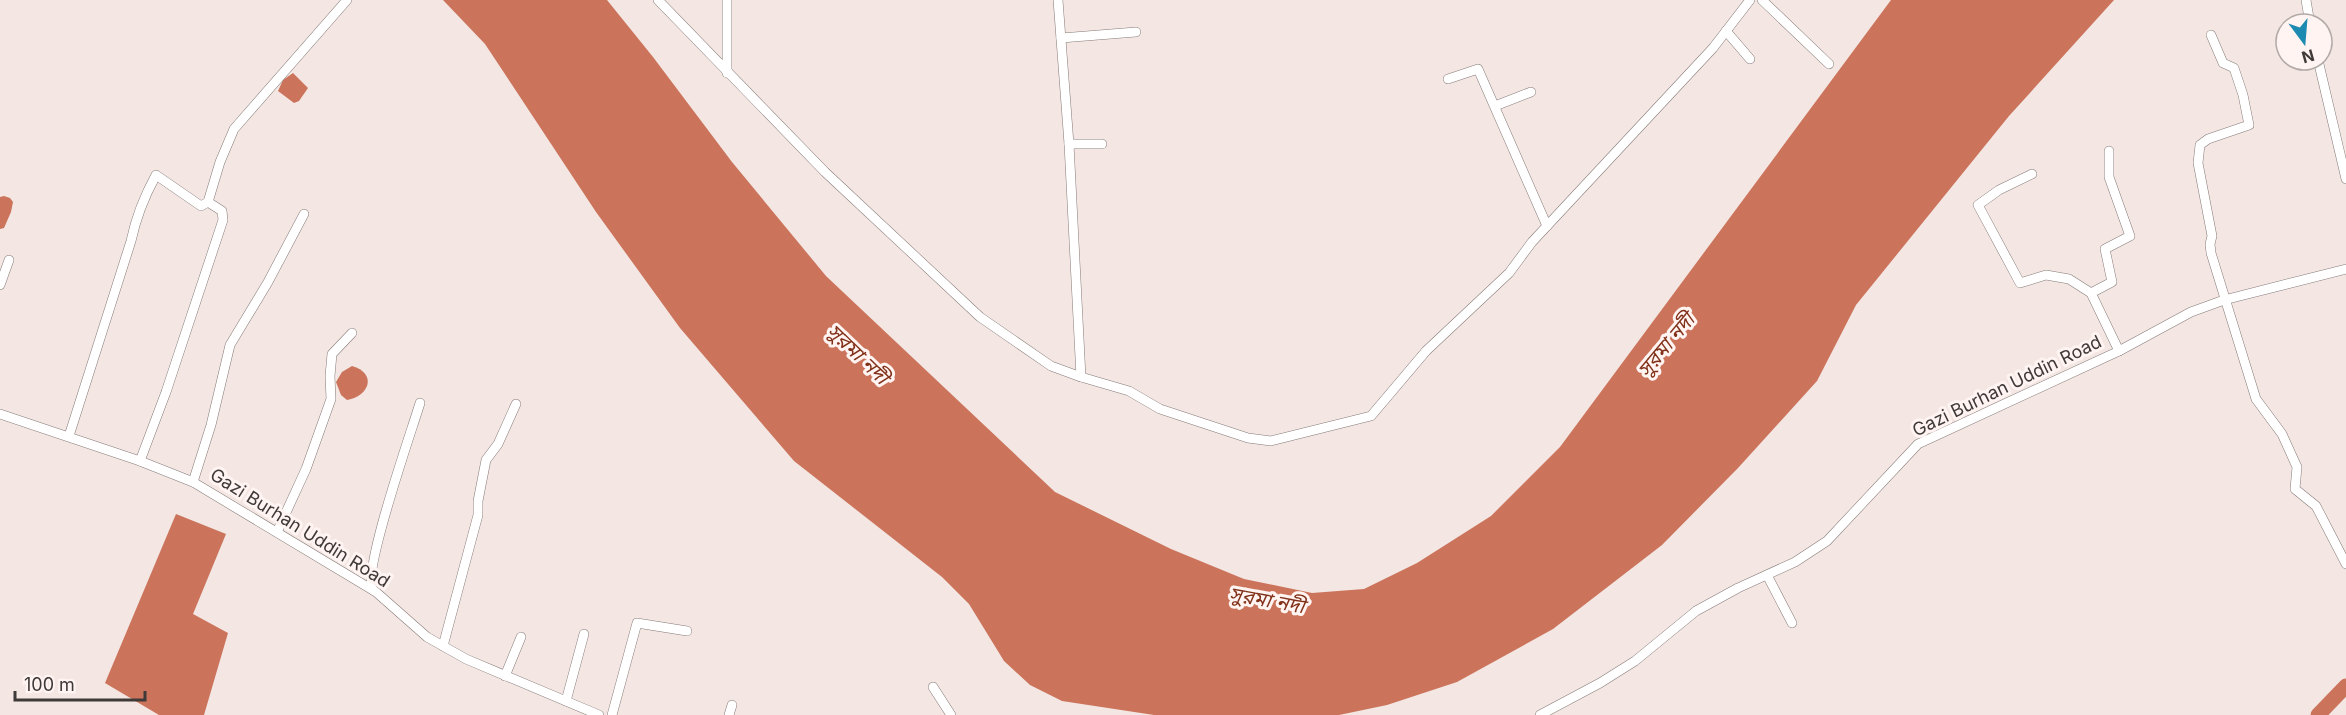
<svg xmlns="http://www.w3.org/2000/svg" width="2346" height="715" viewBox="0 0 2346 715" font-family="Inter,'Noto Sans Bengali',sans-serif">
<rect width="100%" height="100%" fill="#f3e6e3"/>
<g fill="#cb745b">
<polygon points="443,0 607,0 653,57 732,162 826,276 1055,492 1171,549 1244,579 1312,593 1364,589 1417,563 1491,516 1560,447 1891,0 2114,0 2009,116 1856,305 1817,381 1738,468 1662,545 1553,629 1457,682 1387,705 1339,715 1154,715 1062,701 1030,685 1004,661 969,604 942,577 794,461 680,328 596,212 485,44"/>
<polygon points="293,73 308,88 299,101 294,103 278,91 283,80"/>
<polygon points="4,196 10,198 13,202 11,212 4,228 0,229 0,197"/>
<path d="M 352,366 C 377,373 370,396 347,400 L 341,395 L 336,382 L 342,372 Z"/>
<polygon points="176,514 226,534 193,614 228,633 204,715 159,715 105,683"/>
</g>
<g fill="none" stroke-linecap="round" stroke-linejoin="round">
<polyline stroke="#cb745b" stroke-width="15" points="2318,715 2346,686"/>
<g stroke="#867b78" stroke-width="10">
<g id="minor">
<polyline points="658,0 825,172 980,317 1051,366 1081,377 1129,391 1160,409 1248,438 1271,441 1371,416 1426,351 1509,273 1532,242 1713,48 1750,0"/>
<polyline points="1058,0 1069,144 1081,377"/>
<polyline points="1762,0 1829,64"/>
<polyline points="2306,0 2310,24"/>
<polyline points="1726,31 1750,59"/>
<polyline points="2211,35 2223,63 2234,68 2243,95 2249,125 2208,139 2200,145 2198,163 2212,236 2210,244 2211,253 2256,399 2282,434 2297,467 2295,489 2316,506 2346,564"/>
<polyline points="1061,38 1136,32"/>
<polyline points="2318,60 2346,179"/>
<polyline points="727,73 727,0"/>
<polyline points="1448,79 1478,69 1547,226"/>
<polyline points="1495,106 1531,92"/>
<polyline points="1069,144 1102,144"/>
<polyline points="2032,174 1999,190 1978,205 2020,283 2046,275 2069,279 2091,293 2119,351"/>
<polyline points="0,285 9,260"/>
<polyline points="2091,293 2112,282 2105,249 2130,236 2109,177 2109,151"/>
<polyline points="0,414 140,461 193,482 376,592 427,637 466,659 599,715"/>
<path d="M 69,436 L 131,241 C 136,217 144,197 156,175 L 201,206 L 208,202 L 220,162 L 234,129 L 347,0"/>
<polyline points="140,461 166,392 223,220 222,211 208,202"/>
<polyline points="193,482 211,425 230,345 268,282 304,214"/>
<polyline points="277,532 306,469 331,399 330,376 332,354 352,333"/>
<polyline points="1767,575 1792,623"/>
<path d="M 373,590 C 361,574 412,430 420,403"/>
<polyline points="443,646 478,515 478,501 486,460 498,444 516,404"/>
<polyline points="505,676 521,637"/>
<polyline points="933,687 951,715"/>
<polyline points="566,701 584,634"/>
<polyline points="612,715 637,623 687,631"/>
<polyline points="729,715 732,705"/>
<polyline points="1540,715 1600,683 1635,661 1696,611 1738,588 1795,562 1827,541 1918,444 2119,351 2191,312 2224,300 2346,269"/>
</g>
</g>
<use href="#minor" stroke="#fff" stroke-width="9"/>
</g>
<g text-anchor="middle" stroke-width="6" stroke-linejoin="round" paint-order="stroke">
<g font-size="18" fill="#3f3a39" stroke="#fff4f1">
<text transform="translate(2007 386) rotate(-26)" y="6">Gazi Burhan Uddin Road</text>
<text transform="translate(300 528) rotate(32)" y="6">Gazi Burhan Uddin Road</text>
</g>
<g font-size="20" font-style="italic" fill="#813119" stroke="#fff4f1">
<text transform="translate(1666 345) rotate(-50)" y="7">সুরমা নদী</text>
<text transform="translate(858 354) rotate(44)" y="7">সুরমা নদী</text>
<text transform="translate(1267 600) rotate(10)" y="7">সুরমা নদী</text>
</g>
</g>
<g transform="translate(2304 42) rotate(164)"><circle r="28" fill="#fff4f1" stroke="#b2aaa7" stroke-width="1.5"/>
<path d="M0-4.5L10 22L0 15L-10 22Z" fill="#1d8bb1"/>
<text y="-9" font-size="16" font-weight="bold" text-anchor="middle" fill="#3f3a39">N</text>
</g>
<path d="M15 691v9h130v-9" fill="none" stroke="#3f3a39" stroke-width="3"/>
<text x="24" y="691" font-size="18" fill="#3f3a39" stroke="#fff4f1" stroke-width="4.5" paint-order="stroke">100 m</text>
</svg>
